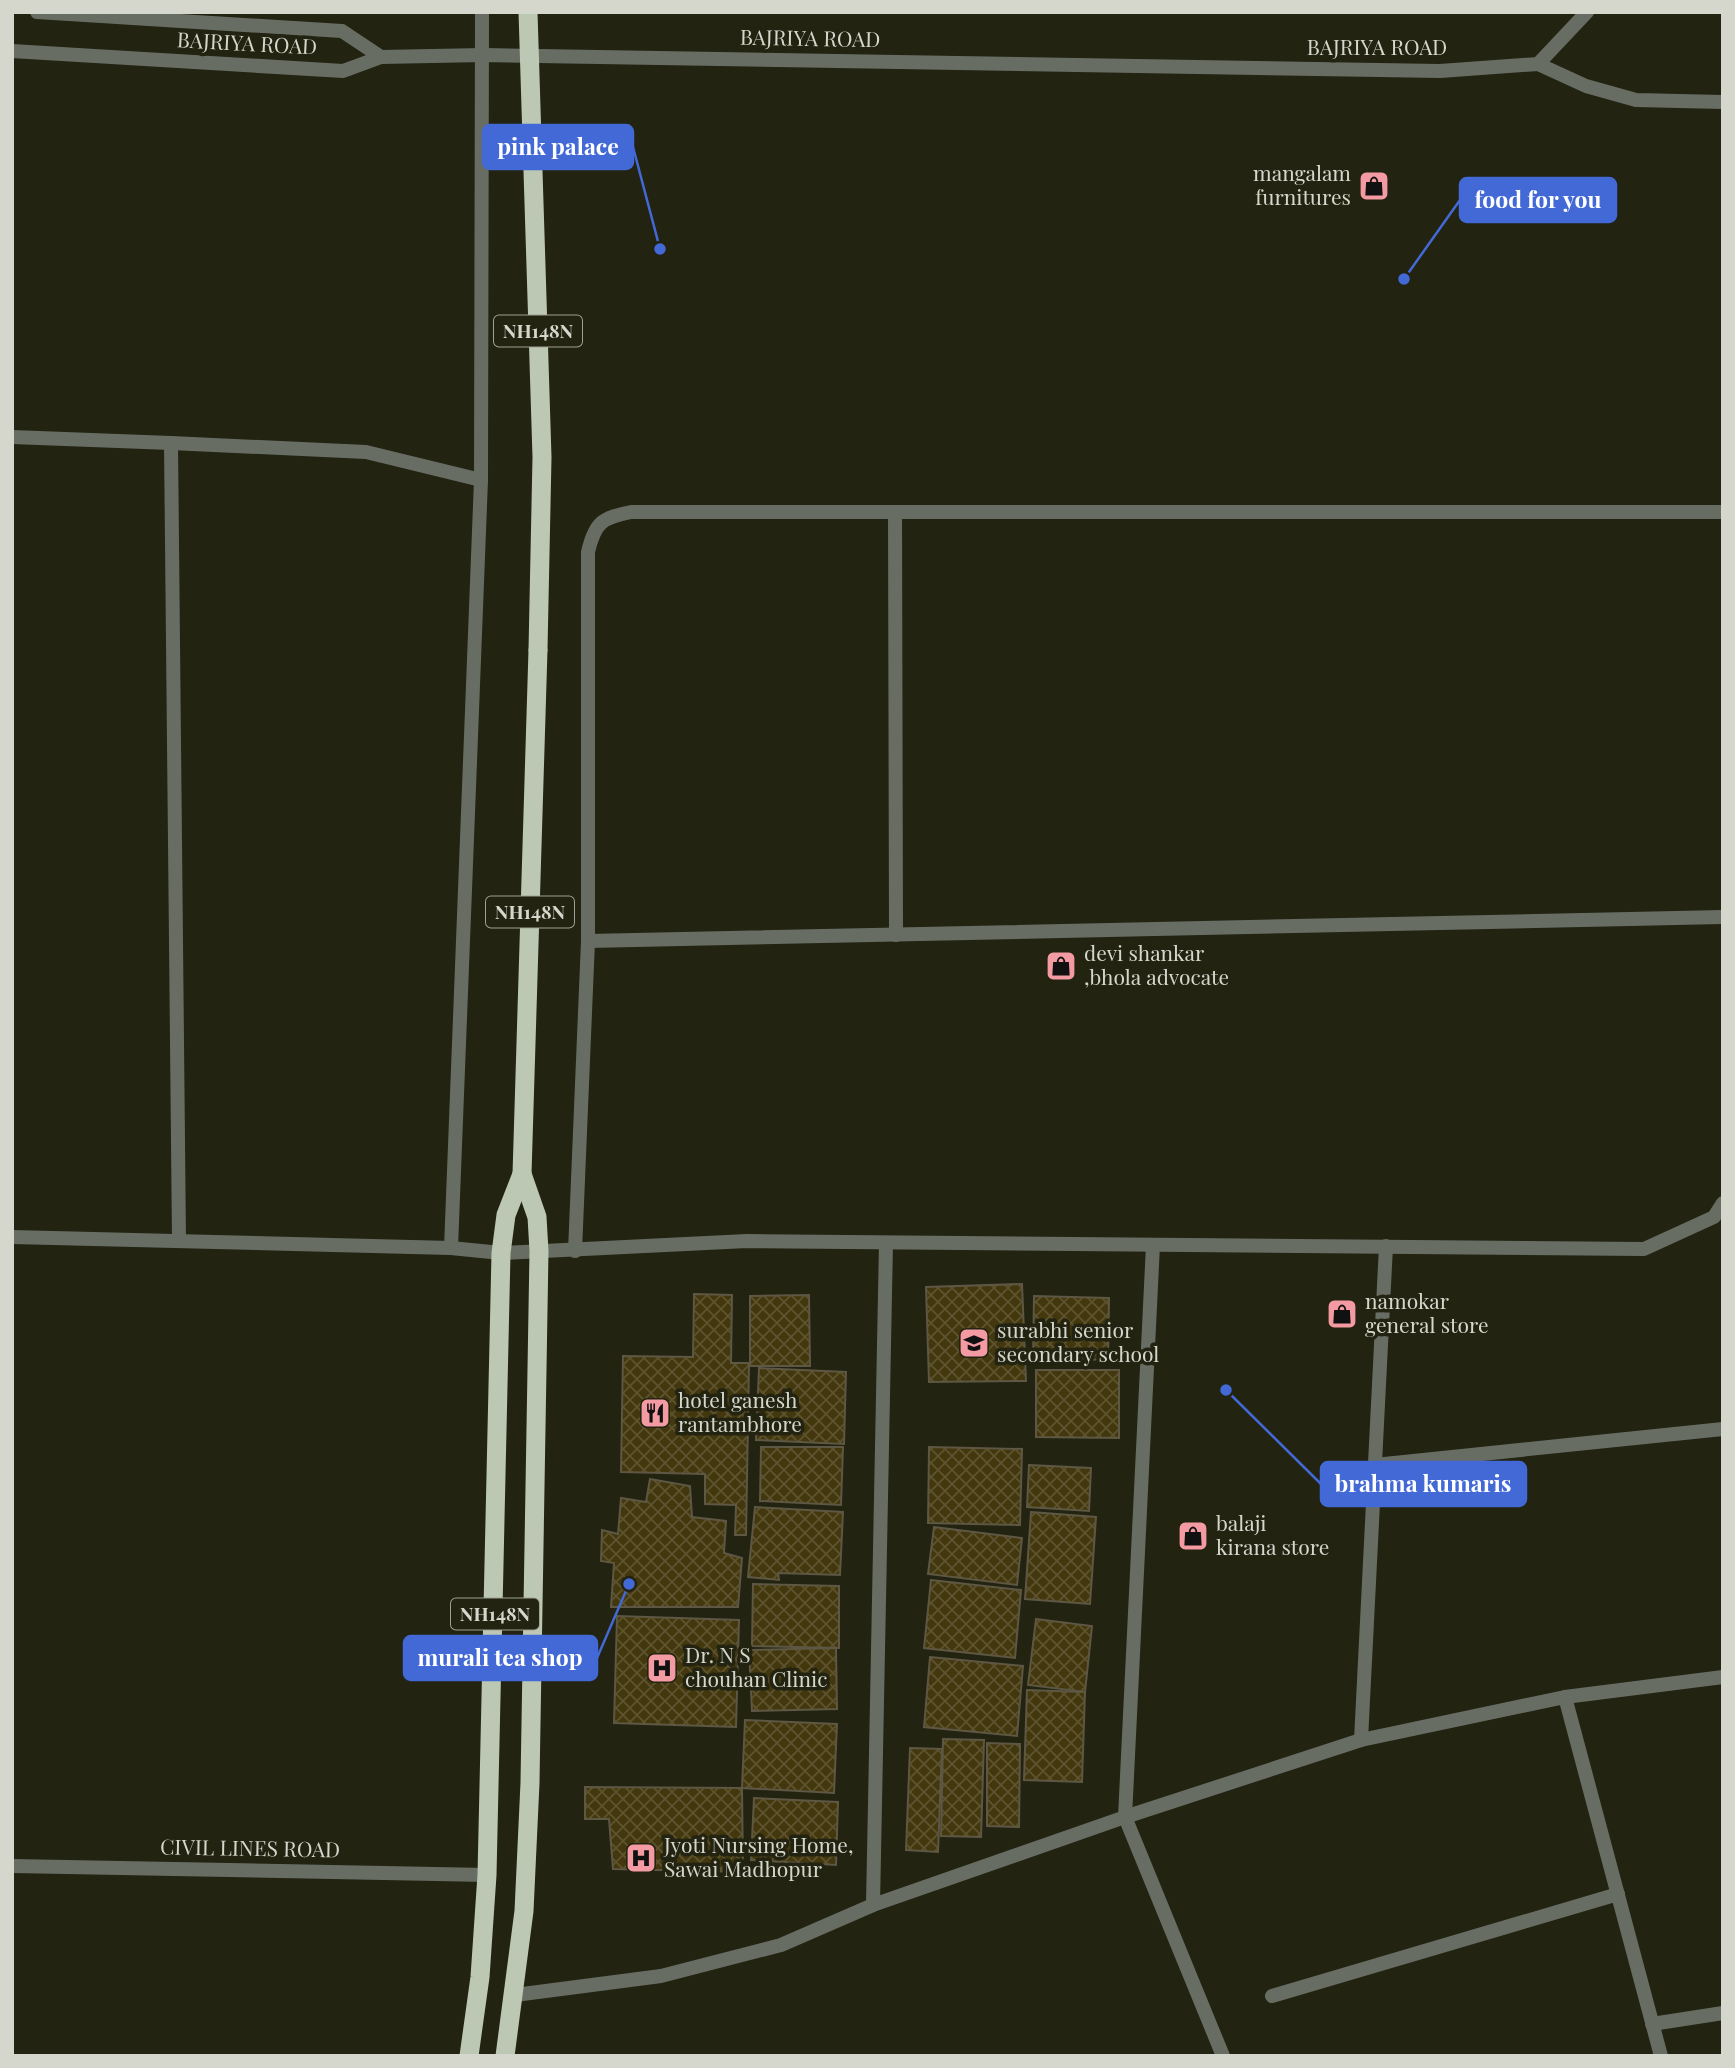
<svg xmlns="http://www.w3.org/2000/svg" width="1735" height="2068" viewBox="0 0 1735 2068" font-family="'Playfair Display',serif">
<defs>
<pattern id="building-cross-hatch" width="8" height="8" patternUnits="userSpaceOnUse" patternTransform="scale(1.75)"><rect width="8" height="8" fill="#43370d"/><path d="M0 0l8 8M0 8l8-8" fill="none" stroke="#5d532f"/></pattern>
</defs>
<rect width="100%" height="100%" fill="#222311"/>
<g fill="url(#building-cross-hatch)" stroke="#5d5743" stroke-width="2">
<polygon points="1022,1284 1026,1381 929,1382 926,1287"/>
<polygon points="694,1294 732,1295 731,1363 749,1363 746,1535 735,1535 736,1505 705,1504 705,1474 621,1472 623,1356 693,1357"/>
<polygon points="809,1295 810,1366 750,1366 750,1296"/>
<polygon points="1034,1296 1109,1298 1108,1360 1033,1358"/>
<polygon points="759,1368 846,1372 844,1444 756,1440"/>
<polygon points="1036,1370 1119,1370 1119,1438 1036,1437"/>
<polygon points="761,1447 843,1447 841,1505 760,1501"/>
<polygon points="929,1447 1022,1449 1020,1525 928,1523"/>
<polygon points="1029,1465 1091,1468 1089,1511 1027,1507"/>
<polygon points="650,1479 690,1486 692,1517 726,1521 724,1553 742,1558 738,1607 611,1607 614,1563 601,1561 602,1530 618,1534 621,1498 646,1502"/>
<polygon points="755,1507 843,1512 840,1575 778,1573 779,1580 748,1577"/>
<polygon points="1031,1512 1096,1517 1090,1604 1025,1599"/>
<polygon points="934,1527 1022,1538 1017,1585 928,1574"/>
<polygon points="931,1580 1021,1590 1015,1658 924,1648"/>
<polygon points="753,1584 839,1586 839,1648 752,1646"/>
<polygon points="617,1616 739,1620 736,1727 614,1723"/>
<polygon points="1036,1619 1092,1626 1085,1692 1028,1685"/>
<polygon points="836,1648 837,1709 752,1711 749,1650"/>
<polygon points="930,1657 1023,1666 1017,1736 924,1727"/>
<polygon points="1027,1690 1085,1692 1082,1782 1024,1780"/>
<polygon points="745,1720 837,1724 834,1793 742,1788"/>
<polygon points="943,1739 984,1740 981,1837 941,1836"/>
<polygon points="987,1743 1020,1744 1019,1827 987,1826"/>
<polygon points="910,1748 942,1749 938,1852 906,1850"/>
<polygon points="585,1787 742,1788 743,1872 613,1869 609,1819 585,1819"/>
<polygon points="754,1798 838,1802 836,1865 751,1860"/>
</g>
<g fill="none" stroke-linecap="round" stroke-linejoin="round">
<g stroke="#686d64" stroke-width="14">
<polyline points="37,12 342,31 381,57"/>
<polyline points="12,51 343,71 381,57 483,55 1440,71 1538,64 1587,12"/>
<polyline points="12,437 171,443 179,1241"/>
<polyline points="171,443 366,452 481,480"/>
<polyline points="895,512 896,935"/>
<polyline points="588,941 1723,917"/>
<polyline points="12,1237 451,1248 501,1253"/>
<polyline points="451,1248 481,480 482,12"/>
<path d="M 575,1251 L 588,941 L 588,552 C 595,522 602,518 631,512 L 1723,512"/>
<polyline points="1375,1465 1723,1429"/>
<polyline points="1565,1697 1661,2056"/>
<polyline points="1361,1740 1386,1246"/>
<polyline points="12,1866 487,1875"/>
<polyline points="873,1905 886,1243"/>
<polyline points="515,1995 661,1976 781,1945 873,1905 1125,1817 1153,1245"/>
<polyline points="1272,1996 1618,1894"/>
<polyline points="1652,2024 1723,2013"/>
<polyline points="1223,2056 1125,1817 1361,1740 1565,1697 1723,1677"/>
</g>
<g stroke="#686d64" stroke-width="14">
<polyline points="1538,64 1586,86 1636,100 1723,102"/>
<polyline points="501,1253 747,1241 1644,1249 1714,1217 1723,1203"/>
</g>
<g stroke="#bcc8b4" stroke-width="19">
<polyline points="469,2056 480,1977 487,1875 501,1253 506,1215 522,1174 538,650"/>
<polyline points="505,2056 524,1911 530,1783 539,1251 537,1217 522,1174"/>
</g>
<polyline stroke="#bcc8b4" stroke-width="19" points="528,12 542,457 538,650"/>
</g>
<defs>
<g id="shop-square" transform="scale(1.575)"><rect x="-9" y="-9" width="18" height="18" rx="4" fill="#f49aa2" stroke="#222311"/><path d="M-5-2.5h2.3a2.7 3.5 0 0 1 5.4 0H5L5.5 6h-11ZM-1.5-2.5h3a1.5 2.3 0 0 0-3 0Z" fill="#111"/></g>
<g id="school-square" transform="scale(1.575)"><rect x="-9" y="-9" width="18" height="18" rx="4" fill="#f49aa2" stroke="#222311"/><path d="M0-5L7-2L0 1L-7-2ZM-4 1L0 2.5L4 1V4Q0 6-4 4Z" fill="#111"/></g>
<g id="restaurant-square" transform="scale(1.575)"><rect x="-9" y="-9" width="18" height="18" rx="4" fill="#f49aa2" stroke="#222311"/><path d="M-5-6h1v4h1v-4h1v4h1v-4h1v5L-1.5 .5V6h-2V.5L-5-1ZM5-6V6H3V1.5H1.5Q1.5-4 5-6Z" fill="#111"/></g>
<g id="hospital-square" transform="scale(1.575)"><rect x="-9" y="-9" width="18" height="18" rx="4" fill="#f49aa2" stroke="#222311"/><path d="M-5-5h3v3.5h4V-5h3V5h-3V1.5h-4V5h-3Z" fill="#111"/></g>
</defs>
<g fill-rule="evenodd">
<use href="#shop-square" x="1374" y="186"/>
<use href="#shop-square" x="1061" y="966"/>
<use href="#shop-square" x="1342" y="1314"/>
<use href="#school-square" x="974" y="1343"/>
<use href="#restaurant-square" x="655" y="1413"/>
<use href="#shop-square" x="1193" y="1536"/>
<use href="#hospital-square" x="662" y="1668"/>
<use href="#hospital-square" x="641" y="1858"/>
</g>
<g text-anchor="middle" stroke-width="7" stroke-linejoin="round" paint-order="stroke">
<g fill="#222311" stroke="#a0a194" stroke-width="2">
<rect x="494" y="315.5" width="88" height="31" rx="5"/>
<rect x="486" y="896.5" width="88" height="31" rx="5"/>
<rect x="451" y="1598.5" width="88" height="31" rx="5"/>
</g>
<g font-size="19" font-weight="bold" fill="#d6d7cc">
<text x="538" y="338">NH148N</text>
<text x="530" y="919">NH148N</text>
<text x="495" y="1621">NH148N</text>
</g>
<g font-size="21" fill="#d6d7cc" stroke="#222311">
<text transform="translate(810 39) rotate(1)" y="7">BAJRIYA ROAD</text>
<text transform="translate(247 44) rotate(3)" y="7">BAJRIYA ROAD</text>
<text x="1377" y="55">BAJRIYA ROAD</text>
<text transform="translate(250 1849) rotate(1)" y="7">CIVIL LINES ROAD</text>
</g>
<g font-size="21" fill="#d6d7cc" stroke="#222311" text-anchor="start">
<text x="1351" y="181" text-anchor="end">mangalam<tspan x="1351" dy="24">furnitures</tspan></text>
<text x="1084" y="961">devi shankar<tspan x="1084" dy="24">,bhola advocate</tspan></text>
<text x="1365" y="1309">namokar<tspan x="1365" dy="24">general store</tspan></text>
<text x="997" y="1338">surabhi senior<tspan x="997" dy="24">secondary school</tspan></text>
<text x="678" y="1408">hotel ganesh<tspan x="678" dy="24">rantambhore</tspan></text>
<text x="1216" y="1531">balaji<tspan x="1216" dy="24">kirana store</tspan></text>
<text x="685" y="1663">Dr. N S<tspan x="685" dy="24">chouhan Clinic</tspan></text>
<text x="664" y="1853">Jyoti Nursing Home,<tspan x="664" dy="24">Sawai Madhopur</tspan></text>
</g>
</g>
<path fill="none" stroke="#4269d6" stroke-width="2.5" d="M660 249L633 147M1404 279L1460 200M1226 1390L1321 1484M629 1584L597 1658"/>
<g fill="#4269d6" stroke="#222311" stroke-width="2.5">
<circle cx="660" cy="249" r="7"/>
<circle cx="1404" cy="279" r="7"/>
<circle cx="1226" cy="1390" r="7"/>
<circle cx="629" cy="1584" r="7"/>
</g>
<g fill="#4269d6" stroke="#4269d6" stroke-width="2.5">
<rect x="483" y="125" width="150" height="44" rx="7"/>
<rect x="1460" y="178" width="156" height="44" rx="7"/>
<rect x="1321" y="1462" width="205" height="44" rx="7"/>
<rect x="404" y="1636" width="193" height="44" rx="7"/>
</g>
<g font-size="23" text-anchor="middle" font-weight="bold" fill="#fff">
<text x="558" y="155">pink palace</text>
<text x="1538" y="208">food for you</text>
<text x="1423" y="1492">brahma kumaris</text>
<text x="500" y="1666">murali tea shop</text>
</g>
<rect width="1735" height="2068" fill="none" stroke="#d6d7cc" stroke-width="28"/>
</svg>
